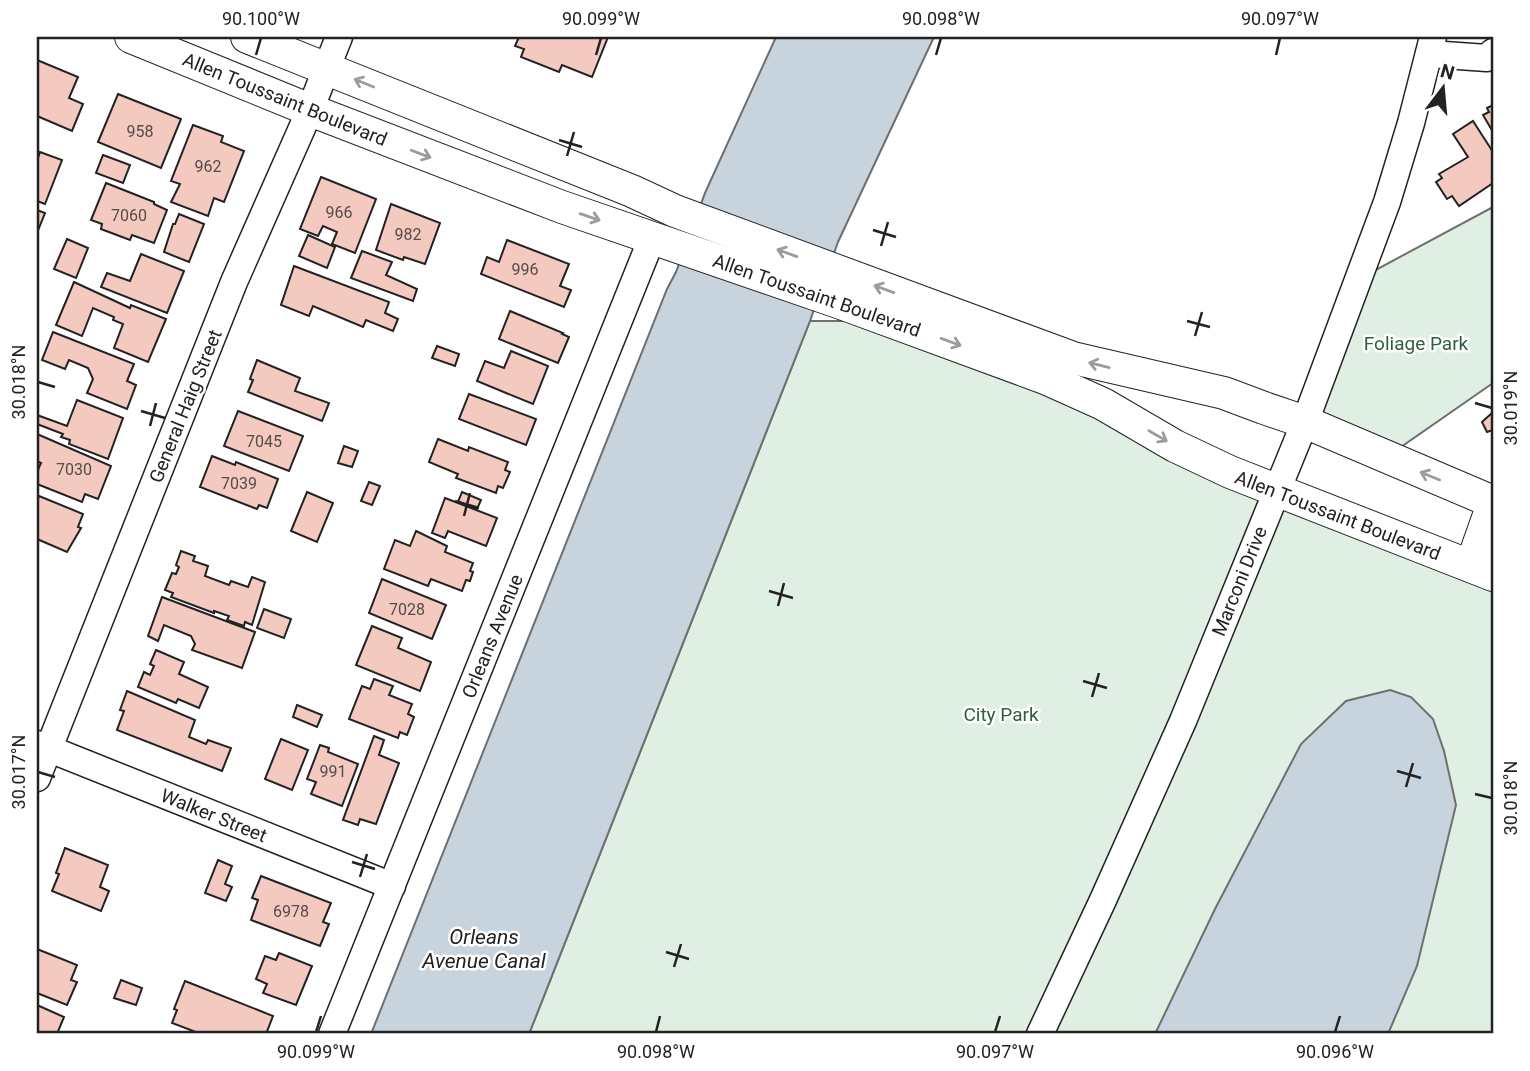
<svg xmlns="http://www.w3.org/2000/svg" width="1530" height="1071" viewBox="0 0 1530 1071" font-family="Roboto,sans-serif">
<rect width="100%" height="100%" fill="#fff"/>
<g fill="#e0efe3" stroke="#6f6f6f" stroke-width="2">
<polygon points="1493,207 1493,383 1385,458 1305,422 1357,280"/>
<polygon points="810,321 891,321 1493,575 1493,1034 529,1034"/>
</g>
<g fill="#c7d3dd" stroke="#6f6f6f" stroke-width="2">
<polygon points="776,37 934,37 838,242 810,321 529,1034 371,1034 667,289 676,272 705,193"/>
<polygon points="1390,690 1411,697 1433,719 1444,751 1456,805 1417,966 1388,1034 1155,1034 1215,909 1301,744 1346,701"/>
</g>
<g fill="#f3c9c0" stroke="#222" stroke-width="2">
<polygon points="519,37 608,37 592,77 562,65 559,72 521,57 524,49 515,46"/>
<polygon points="37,60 78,77 69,98 83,104 72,131 37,116"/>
<polygon points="118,94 181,119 161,168 98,142"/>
<polygon points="1493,105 1493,132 1483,115 1489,112 1487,108"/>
<polygon points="1473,121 1493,152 1493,183 1459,206 1452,196 1447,199 1436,182 1442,178 1439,174 1468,157 1453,134"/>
<polygon points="193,125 223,136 221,142 244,151 224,202 214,198 208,216 171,202 180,184 171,181"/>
<polygon points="40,152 62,160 45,204 37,201 37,161"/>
<polygon points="103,155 130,165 123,183 96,173"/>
<polygon points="321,177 376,199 355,253 332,244 337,232 323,226 318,236 300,229"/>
<polygon points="106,183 154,202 154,204 167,210 154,243 132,235 130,240 101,229 102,224 91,220"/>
<polygon points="391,204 440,223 425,264 404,257 403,260 376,250"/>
<polygon points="37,210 45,213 37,233"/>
<polygon points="179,214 204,224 189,262 164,252 173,224 175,224"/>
<polygon points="308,235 335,247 327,268 299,256"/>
<polygon points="67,239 88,248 76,278 54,269"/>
<polygon points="507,240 569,264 560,286 571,290 564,307 481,274 487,257 499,262"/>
<polygon points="362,251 392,262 386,275 417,289 413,301 351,278"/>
<polygon points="141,254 184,271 167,313 101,287 107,273 130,281"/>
<polygon points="294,266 389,302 385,313 398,319 393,331 366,320 363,327 313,306 309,316 281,305"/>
<polygon points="74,282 130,308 131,305 166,319 148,362 114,348 123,324 113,320 114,317 93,308 82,336 56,325"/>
<polygon points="510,311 563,333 562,334 569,337 558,363 499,339"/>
<polygon points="53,332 134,364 127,381 136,385 127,409 87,393 93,379 88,368 69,360 65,369 42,360"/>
<polygon points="437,346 459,354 455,366 432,358"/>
<polygon points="511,351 548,366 533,404 477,381 485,361 504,368"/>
<polygon points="257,360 300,378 295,391 329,403 322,421 248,392 253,380 250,379"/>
<polygon points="469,394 536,419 526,445 459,419"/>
<polygon points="77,400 123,418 108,459 69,444 70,440 61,437 63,434 37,424 37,415 67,426"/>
<polygon points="238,411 303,436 289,471 224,446"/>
<polygon points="1493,412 1493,430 1487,432 1482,422"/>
<polygon points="37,434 111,466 98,499 85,494 82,502 37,484 37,472 41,463 37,461"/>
<polygon points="438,439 468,451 469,447 508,462 505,470 510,472 503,488 498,486 496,493 456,478 458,474 429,462"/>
<polygon points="344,446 358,451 352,467 338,463"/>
<polygon points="212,456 235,465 236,462 278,479 267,508 259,505 257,509 200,487"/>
<polygon points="369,482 380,486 372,505 361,501"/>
<polygon points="307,492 333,503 317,542 291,531"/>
<polygon points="462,492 481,500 477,509 458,502"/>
<polygon points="39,496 83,514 78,527 81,528 67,552 37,539 37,501"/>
<polygon points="445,498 497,518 486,546 448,531 445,538 432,533"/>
<polygon points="416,531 447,546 445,552 473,563 470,571 473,572 470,581 466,580 462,591 431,579 428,586 384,569 395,540 410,546"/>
<polygon points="181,551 195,556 193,561 208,566 205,576 229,585 231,581 248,587 252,577 265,582 252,625 245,622 244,626 227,620 229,616 214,611 214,613 171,597 173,593 165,590 172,573 176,574 179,567 176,565"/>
<polygon points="382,579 446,605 432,639 369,613"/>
<polygon points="162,597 255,632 242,668 192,650 195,644 191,636 164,625 158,641 148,636"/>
<polygon points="264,609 291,619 284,638 257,628"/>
<polygon points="372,626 402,638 398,648 431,662 420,691 356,665"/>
<polygon points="156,650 184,662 179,674 208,687 199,708 178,699 176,703 138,687 144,672 150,675 154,666 150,664"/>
<polygon points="374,679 393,686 389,695 412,704 408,714 414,717 407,735 400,732 398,738 349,719 362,686 370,689"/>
<polygon points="127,691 195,720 189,737 206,744 208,740 231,748 222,771 117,730 124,711 120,710"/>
<polygon points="297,705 322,715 317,727 293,717"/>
<polygon points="374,736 384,740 379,755 399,763 376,824 360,819 358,825 343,820"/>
<polygon points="281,739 308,750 292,790 265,779"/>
<polygon points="320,745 329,748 328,752 358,764 342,806 311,794 316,782 307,779"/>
<polygon points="65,848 108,865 100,887 109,891 101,911 52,891 59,874 56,873"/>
<polygon points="218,860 232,866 225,884 232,887 226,901 205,893"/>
<polygon points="261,876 331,903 323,922 329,924 320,946 251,920 258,900 252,898"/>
<polygon points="37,949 77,965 71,980 77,982 67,1005 37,993"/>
<polygon points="279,953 312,966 296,1005 263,993 267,984 256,979 265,956 276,960"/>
<polygon points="121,980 142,988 136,1005 114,998"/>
<polygon points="185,981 273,1016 266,1034 201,1034 172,1023 177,1010 174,1009"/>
<polygon points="37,1005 64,1017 57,1034 37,1034"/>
</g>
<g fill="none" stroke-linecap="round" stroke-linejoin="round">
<g stroke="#222" stroke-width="29">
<g id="minor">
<polyline points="1430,54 1487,58 1493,52"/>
<polyline points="37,744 392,886"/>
<polyline points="37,778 234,282 310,110 339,37"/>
<polyline points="332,1034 652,238"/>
<polyline points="1040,1034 1103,900 1183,721 1305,422 1387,202 1411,123 1433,37"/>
</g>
</g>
<g stroke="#222" stroke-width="34">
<g id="major">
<polyline points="131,37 310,110 562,207 841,303 1045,378 1103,404 1175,446 1230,472 1493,575"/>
<polyline points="247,37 632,191 675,211 1073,358 1224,393 1264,408 1305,422 1493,502"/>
<polyline points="1471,566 1493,504"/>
</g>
</g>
<use href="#minor" stroke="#fff" stroke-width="26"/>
<use href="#major" stroke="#fff" stroke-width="32"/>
</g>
<defs><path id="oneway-shaft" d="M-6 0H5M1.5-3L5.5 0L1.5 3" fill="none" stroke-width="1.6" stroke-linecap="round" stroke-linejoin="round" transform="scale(1.75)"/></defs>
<g stroke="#9c9c9c">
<use href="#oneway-shaft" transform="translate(364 83) rotate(-158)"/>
<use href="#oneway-shaft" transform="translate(421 154) rotate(21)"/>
<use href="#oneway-shaft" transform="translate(590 217) rotate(19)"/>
<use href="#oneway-shaft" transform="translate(787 253) rotate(-160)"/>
<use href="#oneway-shaft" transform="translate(884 289) rotate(-160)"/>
<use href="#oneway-shaft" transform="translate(951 342) rotate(20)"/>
<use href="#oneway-shaft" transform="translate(1099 365) rotate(-166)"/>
<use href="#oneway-shaft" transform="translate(1158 436) rotate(30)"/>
<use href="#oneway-shaft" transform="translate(1430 476) rotate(-158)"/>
</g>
<path fill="none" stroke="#222" stroke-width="2.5" d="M 256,55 L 261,38M 596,55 L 601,38M 936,55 L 941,38M 1276,55 L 1280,38M 559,140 L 582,147M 567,156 L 574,132M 873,230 L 896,237M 881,246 L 888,222M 1187,321 L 1210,327M 1195,336 L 1202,312M 38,382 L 55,387M 1475,403 L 1492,408M 141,411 L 165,418M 150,426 L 156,403M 455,501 L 479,508M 464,516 L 470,493M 769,591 L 793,598M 778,606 L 784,583M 1083,681 L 1107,688M 1092,697 L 1099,673M 1397,771 L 1421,778M 38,772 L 55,777M 1406,787 L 1413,763M 1475,794 L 1492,798M 352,862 L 375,869M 360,877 L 367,854M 666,952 L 689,959M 674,967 L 681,944M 316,1032 L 321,1016M 656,1032 L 660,1016M 995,1032 L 1000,1016M 1335,1032 L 1340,1016"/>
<g text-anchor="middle" stroke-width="5" stroke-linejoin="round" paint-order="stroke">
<g font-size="16" fill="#564c4a">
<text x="140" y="137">958</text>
<text x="208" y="172">962</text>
<text x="339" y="218">966</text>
<text x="129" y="221">7060</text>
<text x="408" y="240">982</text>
<text x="525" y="275">996</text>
<text x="264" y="447">7045</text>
<text x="74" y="475">7030</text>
<text x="239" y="489">7039</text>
<text x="407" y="615">7028</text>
<text x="333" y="777">991</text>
<text x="291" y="917">6978</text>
</g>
<g font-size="19" fill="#222" stroke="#fff">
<text transform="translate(285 99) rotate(22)" y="7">Allen Toussaint Boulevard</text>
<text transform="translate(817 295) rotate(19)" y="7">Allen Toussaint Boulevard</text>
<text transform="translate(185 406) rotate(-68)" y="7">General Haig Street</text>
<text transform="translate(1338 515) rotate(21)" y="7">Allen Toussaint Boulevard</text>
<text transform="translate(1239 581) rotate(-68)" y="7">Marconi Drive</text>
<text transform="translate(492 636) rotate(-68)" y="7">Orleans Avenue</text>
<text transform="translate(214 815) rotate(22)" y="7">Walker Street</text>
</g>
<g font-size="19" fill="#2f5e38" stroke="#fff">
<text x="1416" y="350">Foliage Park</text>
<text x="1001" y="721">City Park</text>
</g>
<g font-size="21" font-style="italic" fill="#222" stroke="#fff">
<text x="484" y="944">Orleans<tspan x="484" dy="24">Avenue Canal</tspan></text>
</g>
</g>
<rect width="1530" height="1071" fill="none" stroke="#ffffff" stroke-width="77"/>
<g transform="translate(1443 88) rotate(16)" stroke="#ffffff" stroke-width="5" paint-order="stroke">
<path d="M0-5L12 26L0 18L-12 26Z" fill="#222222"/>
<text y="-10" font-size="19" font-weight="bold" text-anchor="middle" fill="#222222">N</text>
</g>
<rect x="38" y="38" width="1454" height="994" fill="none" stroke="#222" stroke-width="2.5"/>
<g font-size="18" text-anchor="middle" fill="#222">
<text x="261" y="25">90.100°W</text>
<text x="601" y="25">90.099°W</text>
<text x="941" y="25">90.098°W</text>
<text x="1280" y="25">90.097°W</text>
<text transform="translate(19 382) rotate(-90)" y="6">30.018°N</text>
<text transform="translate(1511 408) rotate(-90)" y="6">30.019°N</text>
<text transform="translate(19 772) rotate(-90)" y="6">30.017°N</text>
<text transform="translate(1511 798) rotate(-90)" y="6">30.018°N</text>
<text x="316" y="1058">90.099°W</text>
<text x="656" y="1058">90.098°W</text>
<text x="995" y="1058">90.097°W</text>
<text x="1335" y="1058">90.096°W</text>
</g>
</svg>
